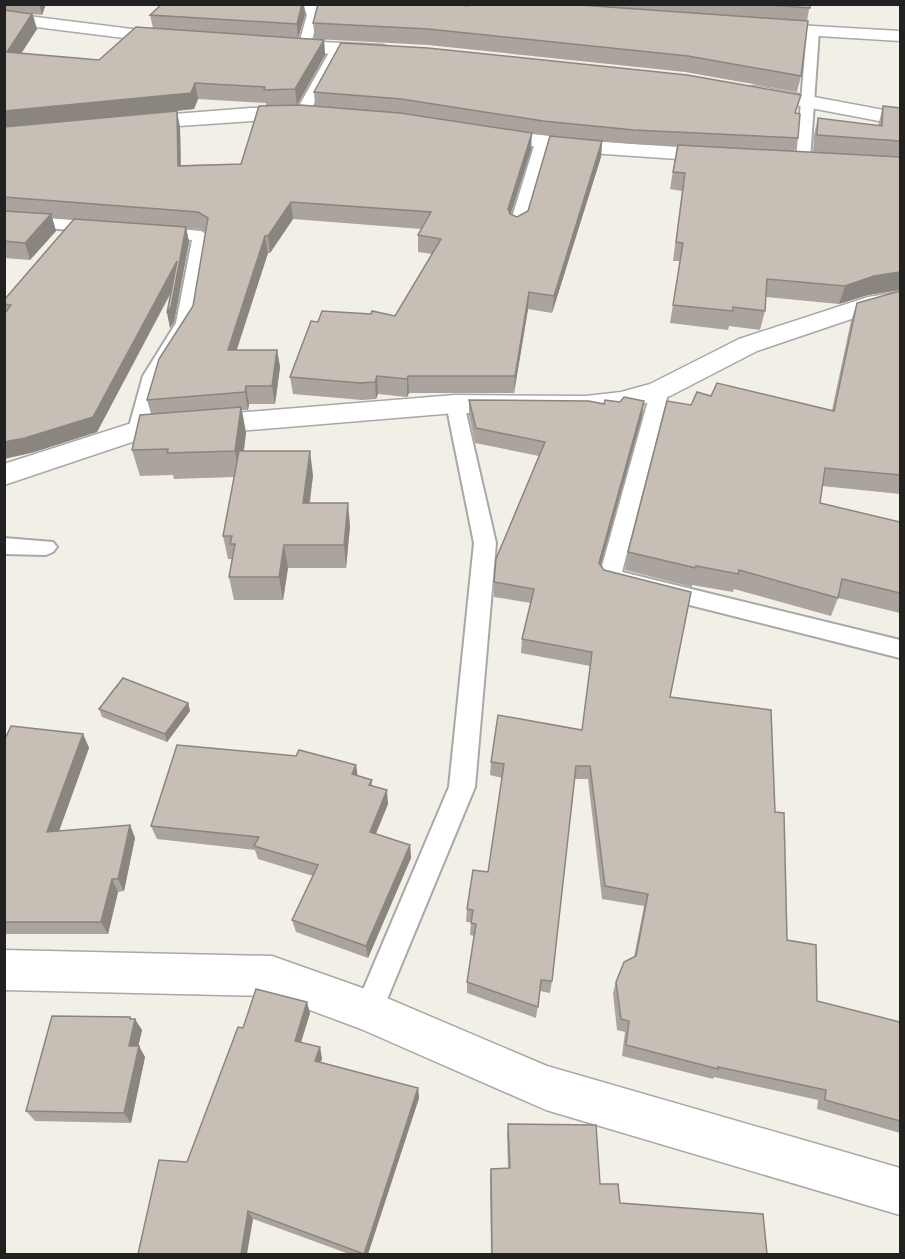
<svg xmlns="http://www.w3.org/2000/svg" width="905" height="1259" viewBox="0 0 905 1259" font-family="'Fira Sans Condensed',sans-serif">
<rect width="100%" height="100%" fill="#f2efe7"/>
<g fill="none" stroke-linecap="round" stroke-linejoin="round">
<g stroke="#a8a8a8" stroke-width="4">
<g id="service">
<polygon points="303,4 348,4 354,8 348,12 317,11 319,15 310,47 304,51 298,47 307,15"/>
<polygon points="813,27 819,31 810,160 803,164 796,160 807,31"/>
<polygon points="337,45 343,49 309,113 302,117 297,116 295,113 331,49"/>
<polygon points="542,139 549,143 525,227 517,232 511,230 509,227 535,143"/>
<polygon points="4,215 99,222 107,227 99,232 4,225"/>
<polygon points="159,227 201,231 209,236 194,323 161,376 148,430 145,434 138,436 131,434 128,430 143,376 176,323 192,240 153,235 151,232"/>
<polygon points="660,384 667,386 669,390 622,572 900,640 900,658 602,583 599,577 651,390 653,386"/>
<polygon points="455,398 462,400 464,404 496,543 475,787 378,1021 368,1025 358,1021 354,1011 449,787 474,543 446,404 448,400"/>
<polygon points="4,538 53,542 57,547 53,552 46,555 4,554"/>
</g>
</g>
<g stroke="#a8a8a8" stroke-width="3">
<g id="minor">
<polygon points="4,13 172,34 178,35 181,39 178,43 172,44 4,23"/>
<polygon points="762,23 900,31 900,41 756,32 753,28 756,24"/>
<polygon points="281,40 382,45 389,47 391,51 389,55 382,57 274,50 272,46 274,42"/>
<polygon points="755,86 900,113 900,125 748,96 745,92 748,88"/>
<polygon points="302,107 309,109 312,113 309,117 135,129 128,127 125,123 128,119 135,117 251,108"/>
<polygon points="487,129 604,142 722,150 729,152 733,156 729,160 722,162 575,152 480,139 477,135 480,131"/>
<polygon points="900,292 900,306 881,309 757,351 670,396 622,410 586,414 455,413 141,439 4,485 4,464 138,421 455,395 586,396 621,392 650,384 739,339 868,297"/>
<polygon points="4,950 272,956 368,990 547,1066 900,1168 900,1215 546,1110 361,1029 272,996 4,990"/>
</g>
</g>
<use href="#service" fill="#fff" fill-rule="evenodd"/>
<use href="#minor" fill="#fff" fill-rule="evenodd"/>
</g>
<g fill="#aba39d" fill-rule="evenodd">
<path d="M 4,4 L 46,4 L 42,15 L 33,14 L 37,29 L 21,53 L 99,60 L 153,28 L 150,15 L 305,15 L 298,38 L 324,40 L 325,55 L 297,105 L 531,150 L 510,215 L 517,217 L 528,211 L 565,137 L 542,135 L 401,113 L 315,106 L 314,92 L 796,113 L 798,138 L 794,152 L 813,153 L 814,135 L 818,118 L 878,126 L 883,106 L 900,108 L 900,290 L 868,295 L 839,304 L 766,297 L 765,311 L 760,330 L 729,326 L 728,330 L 670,323 L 680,261 L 673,261 L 682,191 L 670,189 L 677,146 L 632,144 L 602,141 L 601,157 L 552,313 L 528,309 L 514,393 L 409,393 L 407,397 L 378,394 L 376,399 L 362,400 L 293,394 L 290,377 L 318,322 L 395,316 L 432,254 L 418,252 L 418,235 L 421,229 L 293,219 L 270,253 L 268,253 L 236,350 L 277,350 L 280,367 L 275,404 L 249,404 L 248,410 L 242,410 L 246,433 L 244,451 L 313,475 L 310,503 L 350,526 L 346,568 L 288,568 L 283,600 L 234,600 L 229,577 L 232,559 L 228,559 L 223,536 L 234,477 L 174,479 L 173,475 L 140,476 L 132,450 L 151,414 L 147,400 L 193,306 L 206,232 L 201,229 L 186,228 L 189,242 L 174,322 L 170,328 L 171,293 L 97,432 L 31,453 L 4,312 L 4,300 L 74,219 L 52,217 L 56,231 L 30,260 L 4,258 ZM 198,99 L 266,103 L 266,106 L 241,164 L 181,165 L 180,127 L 115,117 L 194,109 Z"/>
<polygon points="318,4 810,4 807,21 801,76 797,92 685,72 428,45 315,39 313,23"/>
<polygon points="900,291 900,494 822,486 820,503 900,522 900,613 838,598 831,616 734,589 733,592 692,585 692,587 625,570 628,552 691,405 711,396 832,410 851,321 857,303"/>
<polygon points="469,400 604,404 644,401 642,416 600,565 670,697 775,812 787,940 817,1001 900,1022 900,1133 817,1109 818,1100 714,1077 713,1079 622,1056 625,1032 617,1030 613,993 616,982 634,957 644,906 602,899 588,779 575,779 552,981 550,993 540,991 536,1018 467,993 467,982 475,936 470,935 471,922 466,922 467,909 488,872 502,778 490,775 491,762 582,730 590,666 521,653 522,639 531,603 494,597 494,582 539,456 475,443 469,415"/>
<polygon points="188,703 190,711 167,742 102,717 99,709"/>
<polygon points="83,734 89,748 59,831 130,825 135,838 124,891 118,892 108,934 4,934 4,741"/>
<polygon points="356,765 357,776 372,780 372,786 388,804 376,834 410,845 411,858 368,958 296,932 292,920 313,876 258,859 255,850 157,839 151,826"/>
<polygon points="310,1013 301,1043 322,1058 321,1062 418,1088 419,1098 368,1254 349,1254 253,1219 187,1162 243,1028"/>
<polygon points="130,1017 142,1030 138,1046 145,1057 131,1123 35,1121 26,1111"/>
<polygon points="508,1124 600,1184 620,1203 767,1254 491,1254 490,1178 491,1169 508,1169 507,1134"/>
</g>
<g fill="#8b857f">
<polygon points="39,4 46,4 42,15"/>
<polygon points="302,4 304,4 305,15 298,38 297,24"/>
<polygon points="32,14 37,29 12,68 7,52"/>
<polygon points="324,40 325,55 297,105 295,89"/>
<polygon points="195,83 198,99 194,109 4,128 4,111"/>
<polygon points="177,111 180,127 181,182 178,166"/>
<polygon points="532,133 531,150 507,226 508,209"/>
<polygon points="602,141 601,157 552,313 554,296"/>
<polygon points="291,202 293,219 270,253 268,236"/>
<polygon points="51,214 56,231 30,260 25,243"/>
<polygon points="186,227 189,242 174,322 170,328 167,313 175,284 97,432 31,453 4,459 4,442"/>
<polygon points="265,236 268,253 231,368 228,350"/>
<polygon points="900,272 900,290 868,295 839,304 845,286 874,276"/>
<polygon points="529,292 528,309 514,393 515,376"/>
<polygon points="277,350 280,367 275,404 272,386"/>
<polygon points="377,376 378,394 376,399 375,382"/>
<polygon points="408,376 409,393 407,397 407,379"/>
<polygon points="246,386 249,404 248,410 245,392"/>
<polygon points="644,401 642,416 597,578 599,563"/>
<polygon points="241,407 246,433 240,477 235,451"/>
<polygon points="310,451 313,475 306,526 303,503"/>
<polygon points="348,503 350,526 346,568 344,545"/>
<polygon points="284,545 288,568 283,600 279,577"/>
<polygon points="188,703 190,711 167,742 165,734"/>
<polygon points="83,734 89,748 54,845 47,832"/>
<polygon points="356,765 358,778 352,774"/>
<polygon points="387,790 388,804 371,845 370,832"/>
<polygon points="130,825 135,838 124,891 118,879"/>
<polygon points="410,845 411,858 368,958 366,946"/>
<polygon points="112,879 118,892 108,934 101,922"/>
<polygon points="307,1002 310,1013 298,1051 295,1041"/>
<polygon points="130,1017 134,1024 135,1019 142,1030 136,1056 129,1046"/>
<polygon points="139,1046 145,1057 131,1123 124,1113"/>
<polygon points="320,1047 322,1058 318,1071 315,1061"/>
<polygon points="418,1088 419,1098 368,1254 364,1254"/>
<polygon points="248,1211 253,1219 247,1254 241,1254"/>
</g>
<g fill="#c7beb6" stroke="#8b857f" stroke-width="1.5">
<polygon points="162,4 302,4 297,24 150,15"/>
<polygon points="318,4 458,4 467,6 471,4 566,4 808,21 801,76 688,56 428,29 313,23"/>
<polygon points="756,4 810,4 810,8"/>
<polygon points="4,10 32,14 7,52 99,60 136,27 324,40 295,89 264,90 265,87 195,83 191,93 4,111"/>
<polygon points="341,43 428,48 687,75 801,95 795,113 800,114 798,138 634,130 543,121 401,99 314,92"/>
<polygon points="300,105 400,113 532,133 508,209 510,214 517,217 528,211 550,136 602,141 554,296 529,292 515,376 408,376 407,379 377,376 375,382 360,383 290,377 311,321 318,322 322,311 371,314 372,311 395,316 441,239 418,235 431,212 291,202 268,236 265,236 228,350 277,350 272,386 246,386 245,392 147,400 159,359 193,306 208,218 198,212 4,197 4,127 177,111 178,166 241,164 259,106"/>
<polygon points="883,106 900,108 900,141 817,135 818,118 882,126"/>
<polygon points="678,145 900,157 900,272 874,276 845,286 767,279 765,311 733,307 733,311 673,305 683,243 676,242 685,173 673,172"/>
<polygon points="4,211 51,214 25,243 4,241"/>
<polygon points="74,219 186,227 171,307 167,313 177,261 93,417 25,438 4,442 4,314 11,305 4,304 4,300"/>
<polygon points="900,291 900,475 825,468 820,503 900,522 900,593 842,579 838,598 739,570 738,574 696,566 696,568 628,552 667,401 691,405 697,392 711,396 717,383 834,411 857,303"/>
<polygon points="624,397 644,401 599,563 604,570 691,592 670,697 771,710 775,812 784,813 787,940 816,945 817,1001 900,1022 900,1121 825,1100 826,1090 718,1067 718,1069 626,1045 629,1021 621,1019 616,982 624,962 636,956 648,894 605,886 590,766 576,766 552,981 541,980 538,1007 467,982 476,924 471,923 473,910 467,909 473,870 488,872 504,764 491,762 498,715 582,730 592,652 522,639 534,589 494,582 496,559 545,442 476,428 469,400 589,401 604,404 605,400 620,402"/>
<polygon points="241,407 235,451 167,453 168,449 132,450 140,415"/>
<polygon points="239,451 310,451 303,503 348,503 344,545 284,545 279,577 229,577 235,544 230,544 232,536 223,536"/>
<polygon points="123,678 188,703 165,734 99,709"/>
<polygon points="11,726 83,734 47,832 130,825 118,879 112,879 101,922 4,922 4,741"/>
<polygon points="177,745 296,756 299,750 356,765 352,774 372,780 369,785 387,790 370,832 410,845 366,946 292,920 318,865 254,846 259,837 151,826"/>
<polygon points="256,989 307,1002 295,1041 320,1047 315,1061 418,1088 364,1254 248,1211 241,1254 138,1254 159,1160 187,1162 238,1027 243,1028"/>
<polygon points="52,1016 130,1017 130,1019 135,1019 129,1046 139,1046 124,1113 26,1111"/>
<polygon points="508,1124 596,1125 600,1184 618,1184 620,1203 763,1214 767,1254 492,1254 491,1169 510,1168"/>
</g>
<rect width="905" height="1259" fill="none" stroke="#212121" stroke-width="12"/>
</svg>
